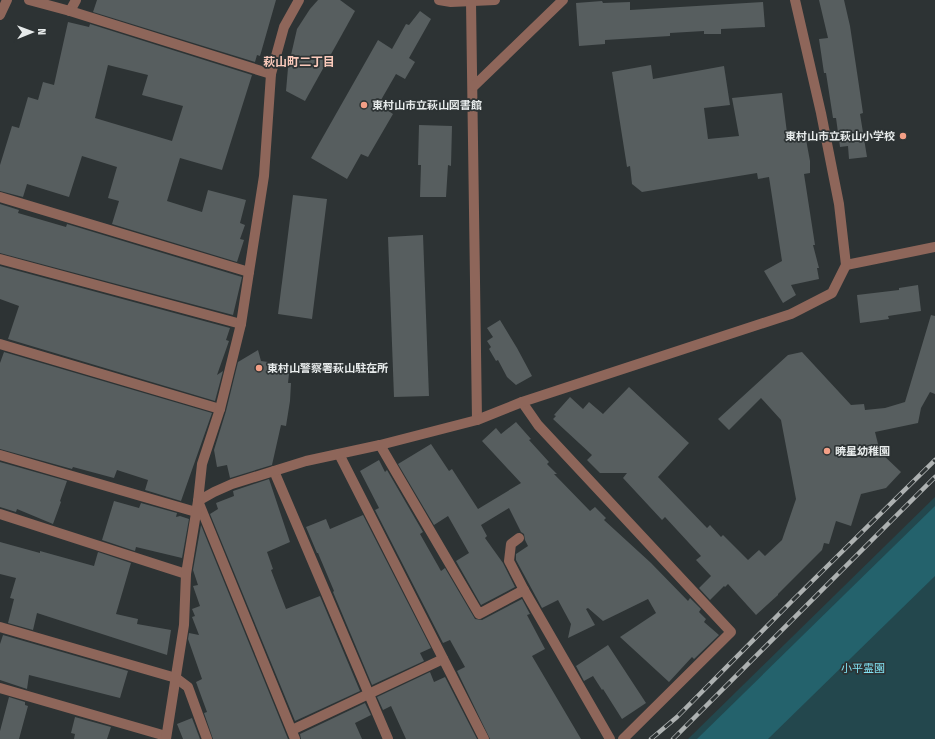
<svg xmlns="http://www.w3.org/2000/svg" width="935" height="739" viewBox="0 0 935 739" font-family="'Fira Sans Condensed','Noto Sans JP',sans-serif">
<rect width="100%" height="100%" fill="#2d3334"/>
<polygon fill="#23474d" points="935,497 935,739 688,739"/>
<polygon fill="#24626c" points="935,506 935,576 768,739 697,739"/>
<g fill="#575e5f" fill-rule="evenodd">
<polygon points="97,0 276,0 260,56 257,55 255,62 93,12"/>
<polygon points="318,0 340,0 355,11 305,101 286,91 288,68 297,29 310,9"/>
<polygon points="819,0 844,0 850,26 858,79 863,113 860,114 867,157 849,159 848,146 840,147 836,118 833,118 826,73 824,73 819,39 828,38"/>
<polygon points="602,1 603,3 630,2 630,10 763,2 765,27 721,29 721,34 704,34 704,31 670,33 670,36 605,40 605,44 579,46 576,3"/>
<polygon points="420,11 431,19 409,58 415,62 405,79 396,74 381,100 390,105 387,110 393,114 368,157 361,154 347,179 311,158 378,40 392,49 406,24 409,25"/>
<path d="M 68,22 L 89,27 L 90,24 L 252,75 L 222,170 L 180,158 L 167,201 L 202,212 L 208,190 L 246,200 L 240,223 L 245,225 L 240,239 L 244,240 L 237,262 L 112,224 L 119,201 L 108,198 L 117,167 L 82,156 L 69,197 L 27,184 L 23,197 L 0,191 L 0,165 L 12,126 L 19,128 L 28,97 L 38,100 L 43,82 L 54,85 ZM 108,65 L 148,75 L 142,95 L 183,106 L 172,141 L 95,118 Z"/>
<polygon points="651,65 653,79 724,66 730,105 704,108 708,139 739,136 732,98 782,93 787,133 799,131 805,134 810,161 810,173 804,174 815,245 813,245 819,268 817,268 819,279 791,285 796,295 783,303 764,271 782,261 769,177 758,179 757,173 642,192 632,184 630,166 627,167 612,72"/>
<polygon points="419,125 452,126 451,166 448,165 446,197 420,197 421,165 418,165"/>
<polygon points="293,195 327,199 312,319 278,314"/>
<polygon points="0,204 19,210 18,213 66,227 67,224 242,277 233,315 0,253"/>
<polygon points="423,235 429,396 394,397 388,237"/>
<polygon points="0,266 230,328 226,340 229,341 217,375 223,371 215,401 8,339 19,306 0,299"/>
<polygon points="918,285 921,311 888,316 889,319 860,323 857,295 899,290 899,288"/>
<polygon points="931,315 935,316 935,394 930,392 921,408 918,423 875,432 880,452 901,472 886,488 861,494 851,526 836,521 829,544 824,543 822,550 778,594 778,595 756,615 728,584 725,587 724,586 710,600 699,588 711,576 696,560 701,556 665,517 662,520 623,478 627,473 600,473 587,460 592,455 553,419 556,416 554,415 570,397 583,409 589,402 603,414 629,387 689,443 658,477 707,528 710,525 721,537 723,535 748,560 759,550 765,556 782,540 796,499 781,420 761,398 729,430 718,419 788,355 802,352 851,405 864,404 865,410 885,408 905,402"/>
<polygon points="500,320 517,348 532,376 516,385 507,377 498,360 496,361 489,349 491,347 487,341 493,337 487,328"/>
<polygon points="258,350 261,361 290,365 288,383 291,383 290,401 286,426 281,425 272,465 230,478 227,465 217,467 214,450 226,411 238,362"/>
<polygon points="4,352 212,413 181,501 145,490 148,480 117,470 114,478 73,467 72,469 0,449 0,363"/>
<polygon points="516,422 531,439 529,440 549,462 547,464 557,474 554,474 590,511 595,507 606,518 604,520 651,563 688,601 690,598 701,609 699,612 706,619 704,622 719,635 694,659 692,657 669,682 620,637 656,613 648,599 603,621 588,608 586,609 595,625 568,638 571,624 558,600 542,608 516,560 516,554 528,546 525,540 524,534 521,532 509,508 481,525 487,536 485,538 503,563 515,587 481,605 456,561 469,553 448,516 434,525 398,464 431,444 449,471 452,469 478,509 521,483 482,441 496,428 501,434"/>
<polygon points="379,460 385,472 387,470 423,532 420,534 441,571 445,568 475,619 482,620 522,599 530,614 527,615 545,649 532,656 581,739 490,739 457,671 465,667 450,640 443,643 375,510 379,508 378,506 360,471"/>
<polygon points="0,462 67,481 60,501 61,502 53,524 17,509 16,512 0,507"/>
<polygon points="269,479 290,542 267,552 273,569 271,570 286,609 320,596 360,691 295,721 210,514 218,509 216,503 234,496 233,491"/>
<polygon points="114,501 139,508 141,503 177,513 176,517 180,516 189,519 182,558 136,547 135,551 102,540"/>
<polygon points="363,515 431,648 420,653 424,661 372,685 333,592 334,591 318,553 317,553 306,527 326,519 330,529"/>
<polygon points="201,525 288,739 213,739 204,713 207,712 196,682 202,679 188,639 189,633 199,635 192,617 195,616 192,609 200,606 193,586 198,585 193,570"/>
<polygon points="0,542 40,553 40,551 94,566 98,552 131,563 116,614 138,619 137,624 171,630 167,655 37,613 33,630 8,623 14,599 10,598 16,578 0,574"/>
<polygon points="3,635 128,671 120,698 29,675 27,689 0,680 0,644"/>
<polygon points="608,645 646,703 622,719 603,689 602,690 593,676 584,681 576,666"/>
<polygon points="430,672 434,682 445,677 477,739 406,739 391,706 383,710 377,697"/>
<polygon points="9,697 25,702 25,705 28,706 19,739 0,739 0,731"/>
<polygon points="365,703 371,715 355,723 362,739 301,739 300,734"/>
<polygon points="75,717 111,727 107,739 74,739 75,734 71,733"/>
<polygon points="192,718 200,739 183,739 177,724"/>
</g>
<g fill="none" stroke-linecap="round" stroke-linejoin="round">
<g stroke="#8e665a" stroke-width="10">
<polyline points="70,11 76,0"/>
<polyline points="0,197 249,272"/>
<polyline points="0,259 241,324"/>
<polyline points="0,344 220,409"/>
<polyline points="380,445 479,614 524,590 610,739"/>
<polyline points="0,514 186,574"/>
<polyline points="519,538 511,544 509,561 524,590"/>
<polyline points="0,627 176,678"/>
<polyline points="0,688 166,736"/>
<polyline points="292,730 443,659"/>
</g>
<g stroke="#8e665a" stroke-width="10">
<polyline points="29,0 70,11 271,74"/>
<polyline points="439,0 451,2 495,0"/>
<polyline points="471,2 477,420"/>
<polyline points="0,15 7,0"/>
<polyline points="474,86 563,0"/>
<polyline points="846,265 935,247"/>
<polyline points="522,402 538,425 731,632 623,739"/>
<polyline points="339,454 484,739"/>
<polyline points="0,455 196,512"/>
<polyline points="274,471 388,739"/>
<polyline points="198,501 214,492 232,484 306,461 380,445 477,420 522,402 791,314 832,293 846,265 839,204 821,113 795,0"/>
<polyline points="198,501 295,739"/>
<polyline points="176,678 188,687 207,739"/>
<polyline points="166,739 184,625 186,574 198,501 202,464 220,409 241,324 249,272 264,176 271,74 284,27 299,0"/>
</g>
<g stroke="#adb1b1" stroke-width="4.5">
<g id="rail">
<polyline points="651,739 677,717 791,602 935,460"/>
<polyline points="673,739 935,477"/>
</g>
</g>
<use href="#rail" stroke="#2d3334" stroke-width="3" stroke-dasharray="9" stroke-linecap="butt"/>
</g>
<g fill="#f39f86" stroke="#2d3334" stroke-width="1.5">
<circle cx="364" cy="105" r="4"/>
<circle cx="903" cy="136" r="4"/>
<circle cx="259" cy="368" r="4"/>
<circle cx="827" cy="451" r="4"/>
</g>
<g text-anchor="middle" stroke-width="3.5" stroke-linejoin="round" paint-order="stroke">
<g font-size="11" font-weight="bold" fill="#e7ebeb" stroke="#2d3334" text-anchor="start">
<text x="372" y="109">東村山市立萩山図書館</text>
<text x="895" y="140" text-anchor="end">東村山市立萩山小学校</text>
<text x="267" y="372">東村山警察署萩山駐在所</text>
<text x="835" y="455">暁星幼稚園</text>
</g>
<g font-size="11" fill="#82e3f4" stroke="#2d3334">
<text x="863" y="672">小平霊園</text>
</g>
<g font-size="12" font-weight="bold" fill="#fbcabb" stroke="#2d3334">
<text x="299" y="66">萩山町二丁目</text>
</g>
</g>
<g transform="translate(32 32) rotate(89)" stroke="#2d3334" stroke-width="3" paint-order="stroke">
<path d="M0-3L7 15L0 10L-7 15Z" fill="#e7ebeb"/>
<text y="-6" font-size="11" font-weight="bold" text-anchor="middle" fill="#e7ebeb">N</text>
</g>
</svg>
